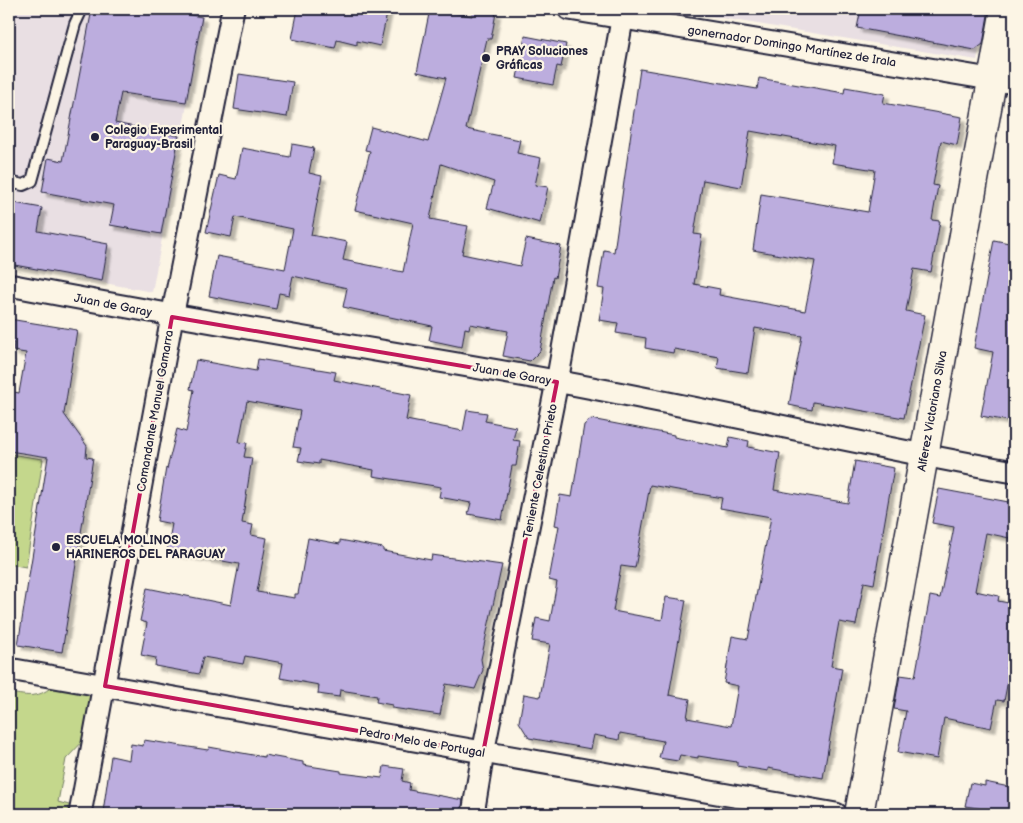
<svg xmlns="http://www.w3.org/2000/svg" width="1023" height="823" viewBox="0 0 1023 823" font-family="'Balsamiq Sans',sans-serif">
<defs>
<filter id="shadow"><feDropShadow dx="4.5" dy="4.5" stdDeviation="1" flood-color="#0004"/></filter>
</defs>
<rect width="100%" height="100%" fill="#fcf5e5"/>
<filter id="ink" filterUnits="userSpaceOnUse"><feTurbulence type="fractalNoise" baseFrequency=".02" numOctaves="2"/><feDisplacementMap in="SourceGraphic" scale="10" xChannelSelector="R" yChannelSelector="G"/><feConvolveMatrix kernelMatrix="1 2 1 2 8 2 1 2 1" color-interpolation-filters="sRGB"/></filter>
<g filter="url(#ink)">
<g fill="#e9dfe3">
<polygon points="9,9 205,9 152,292 9,265"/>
<polygon points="667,9 986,9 977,60"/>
</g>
<g fill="#c4d78c" stroke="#737c64">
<polygon points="9,454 43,459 26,567 9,564"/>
<path d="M 55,684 L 85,686 L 91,695 L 93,716 L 89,735 L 66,759 L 58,802 L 69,805 L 77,814 L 9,814 L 9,693 C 29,696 39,699 55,684 Z"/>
</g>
<g fill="#bcadde" stroke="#22223b" fill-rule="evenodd" filter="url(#shadow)">
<polygon points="92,9 156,9 202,17 186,102 121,93 115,123 179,136 161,234 110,225 114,205 42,192 48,158 63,161"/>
<polygon points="298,9 388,9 380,46 357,41 357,45 337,40 335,48 292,39"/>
<polygon points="430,9 472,16 473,9 496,13 491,39 487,39 466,129 520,140 517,153 541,158 535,185 548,187 540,223 487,208 494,182 441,164 430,219 468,226 462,254 520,266 526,239 561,246 555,278 553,277 540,351 530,361 503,356 508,331 470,324 469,329 465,328 462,347 429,340 432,326 343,307 347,288 293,276 289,295 279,293 276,309 209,296 217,256 285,269 293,229 235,217 231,237 206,232 219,175 236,179 242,148 290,157 292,144 314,148 309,173 322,176 311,235 347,242 343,260 403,272 413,223 355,210 370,151 365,150 371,127 428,142 446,78 417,72"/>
<polygon points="861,9 989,9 983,44 975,50 857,28"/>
<polygon points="525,36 566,44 561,67 557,66 553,85 517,78"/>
<path d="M 640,69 L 757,89 L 759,78 L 844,93 L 845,87 L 885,94 L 883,103 L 962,117 L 957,145 L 941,141 L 933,185 L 938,186 L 932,220 L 940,221 L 931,272 L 914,269 L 906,311 L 925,315 L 904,418 L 813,402 L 812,410 L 789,405 L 802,336 L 755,328 L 748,373 L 717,368 L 719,357 L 674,349 L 673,353 L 645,348 L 646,338 L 616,333 L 618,323 L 599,320 L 604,289 L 598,288 L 604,250 L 614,252 ZM 750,131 L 835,146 L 832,163 L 875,170 L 868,212 L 761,194 L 753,250 L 815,261 L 805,311 L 719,295 L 720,289 L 694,284 L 702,235 L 694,234 L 703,180 L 741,187 Z"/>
<polygon points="239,74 293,82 287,117 234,109"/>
<polygon points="9,202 42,208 38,231 108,244 102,281 9,264"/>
<polygon points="994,240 1014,244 1014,422 981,416 993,352 974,348"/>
<polygon points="9,319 77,330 64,414 87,446 86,457 93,458 62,652 18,645 48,457 9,451 9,391 19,393 26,353 13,351 14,343 9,342"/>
<polygon points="258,359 336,372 334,380 411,395 406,420 463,431 467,410 487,413 485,421 516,427 513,440 520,441 516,466 512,466 502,520 468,514 471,503 439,497 441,487 373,476 374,470 319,460 319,464 298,461 301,448 293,447 300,411 247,401 239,442 247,443 244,457 252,458 242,523 253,525 251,535 267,538 257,592 295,598 295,594 298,594 308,538 340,544 340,540 383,548 383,551 431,560 432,555 502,565 481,659 483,670 475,689 446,684 440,715 392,708 392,705 376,702 377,696 340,690 339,697 318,694 319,685 280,678 283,663 245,656 243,664 203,657 199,674 155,666 156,658 141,655 147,623 140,621 147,588 231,605 239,564 167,551 172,524 157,521 166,468 167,469 177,429 186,432 194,390 190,389 196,360 256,371"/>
<path d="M 591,419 L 674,435 L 674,437 L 728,448 L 730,437 L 749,441 L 748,447 L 780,453 L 774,490 L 848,503 L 855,461 L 894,468 L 874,584 L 864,582 L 856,625 L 839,622 L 831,666 L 842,668 L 823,778 L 768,768 L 768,771 L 737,766 L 737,762 L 698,756 L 698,758 L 680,755 L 678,761 L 659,758 L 663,741 L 620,733 L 619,740 L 594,735 L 591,749 L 529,738 L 519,722 L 524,694 L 540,697 L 550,644 L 532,641 L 536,618 L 550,621 L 557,582 L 549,580 L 559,526 L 555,525 L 560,495 L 572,497 L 584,425 ZM 650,485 L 722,498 L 720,508 L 771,517 L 748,639 L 732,636 L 724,683 L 738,686 L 731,726 L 687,718 L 690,699 L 669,695 L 686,600 L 666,597 L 662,620 L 613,611 L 621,566 L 635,568 Z"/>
<polygon points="939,489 1014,503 1014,539 986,533 975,591 999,596 998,601 1014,604 1014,627 1006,669 1010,670 1004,701 997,700 991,728 944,718 937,759 898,752 906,711 894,709 900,675 915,677 930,596 940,598 954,527 932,523"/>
<polygon points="144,740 208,750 209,747 264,757 264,755 303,762 303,765 341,771 341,773 382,778 384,766 404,769 402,781 410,783 409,790 463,800 461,814 117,814 103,812 111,756 129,760 131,744 143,746"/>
<polygon points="985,782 1014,788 1014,814 965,806 970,783 985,786"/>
</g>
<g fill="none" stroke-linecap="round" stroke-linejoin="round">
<g stroke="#22223b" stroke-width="14">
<polyline id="lane" points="9,182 23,185 32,181 75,24 82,9"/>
</g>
<g stroke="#22223b" stroke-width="25">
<g id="street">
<polyline points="569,9 1014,83"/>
<path d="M 9,285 C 191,320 373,349 555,381 C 709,409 861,445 1014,472"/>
<polyline points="9,669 836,814"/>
<polyline points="80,814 172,317 233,9"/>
<polyline points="473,814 483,753 557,382 624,9"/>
</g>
</g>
<g stroke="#22223b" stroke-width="31">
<polyline id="secondary" points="859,814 1005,9"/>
</g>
<use href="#lane" stroke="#fcf5e5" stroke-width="10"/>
<use href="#street" stroke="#fcf5e5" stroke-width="21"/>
<use href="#secondary" stroke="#fcf5e5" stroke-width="28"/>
</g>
</g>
<path fill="none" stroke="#c2185b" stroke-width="4" stroke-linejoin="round" d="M 172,317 L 557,382 L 483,753 L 105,686 Z"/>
<g fill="#22223b" stroke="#fcf5e5" stroke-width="2">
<circle cx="486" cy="58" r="5"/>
<circle cx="95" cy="137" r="5"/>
<circle cx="56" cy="547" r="5"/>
</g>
<g text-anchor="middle" stroke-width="4.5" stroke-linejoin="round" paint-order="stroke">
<g font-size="12" fill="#22223b" stroke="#fcf5e5">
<text transform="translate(792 46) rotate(9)" y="4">gonernador Domingo Martínez de Irala</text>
<text transform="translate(113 305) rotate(11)" y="4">Juan de Garay</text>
<text transform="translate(512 374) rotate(10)" y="4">Juan de Garay</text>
<text transform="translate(155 411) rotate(-80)" y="4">Comandante Manuel Gamarra</text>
<text transform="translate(932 411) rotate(-80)" y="4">Alferez Victoriano Silva</text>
<text transform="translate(540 471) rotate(-79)" y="4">Teniente Celestino Prieto</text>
<text transform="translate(422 742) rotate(10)" y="4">Pedro Melo de Portugal</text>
</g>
<g font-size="12" font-weight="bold" fill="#22223b" stroke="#fcf5e5" text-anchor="start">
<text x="496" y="55">PRAY Soluciones<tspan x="496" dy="14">Gráficas</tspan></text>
<text x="105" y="134">Colegio Experimental<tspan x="105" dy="14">Paraguay-Brasil</tspan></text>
<text x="66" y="544">ESCUELA MOLINOS<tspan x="66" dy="14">HARINEROS DEL PARAGUAY</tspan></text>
</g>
</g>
<rect width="1023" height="823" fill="none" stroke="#fcf5e5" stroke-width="30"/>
<rect x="15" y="15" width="993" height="793" fill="none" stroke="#22223b" stroke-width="2" filter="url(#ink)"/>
</svg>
